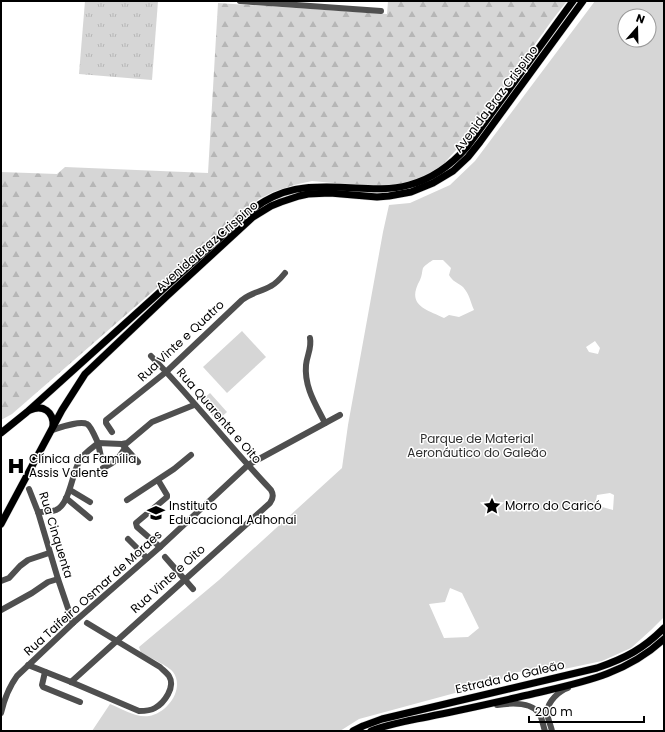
<svg xmlns="http://www.w3.org/2000/svg" width="665" height="732" viewBox="0 0 665 732" font-family="Poppins,sans-serif">
<defs>
<pattern id="grass-tufts" width="24" height="20" patternUnits="userSpaceOnUse"><rect width="24" height="20" fill="#d6d6d6"/><path d="M3 7l-1-3M5 7V3M7 7l1-3M15 17l-1-3M17 17v-4M19 17l1-3" fill="none" stroke="#b6b6b6"/></pattern>
<pattern id="forest-firs" width="22" height="20" patternUnits="userSpaceOnUse"><rect width="22" height="20" fill="#d6d6d6"/><path d="M5 1l3.5 6h-7zM16 11l3.5 6h-7z" fill="#b6b6b6"/></pattern>
</defs>
<rect width="100%" height="100%" fill="#fff"/>
<polygon fill="url(#grass-tufts)" points="85,1 158,1 152,80 79,74"/>
<polygon fill="url(#forest-firs)" points="388,1 567,1 553,19 467,138 437,171 406,184 376,187 312,181 294,185 273,192 259,199 12,414 1,420 1,172 57,174 65,167 208,173 218,3 387,14"/>
<g fill="#d6d6d6" fill-rule="evenodd">
<path d="M 595,1 L 664,1 L 664,617 L 651,630 L 631,648 L 602,661 L 550,672 L 538,669 L 518,672 L 492,683 L 359,719 L 340,731 L 92,731 L 110,704 C 122,709 136,718 149,716 C 168,713 185,688 173,672 C 170,667 147,656 141,653 L 139,647 L 219,580 L 342,468 L 348,425 L 383,232 L 389,205 L 410,203 L 450,185 L 475,161 ZM 625,16 L 649,16 L 649,40 L 625,40 ZM 433,260 L 443,260 L 451,268 L 449,275 C 452,281 458,283 463,287 C 470,295 470,301 474,310 L 459,317 L 449,315 L 444,318 C 425,309 406,305 420,280 C 422,276 422,271 423,268 C 425,265 430,262 433,260 ZM 595,341 L 600,348 L 598,354 L 589,352 L 586,347 ZM 610,493 L 614,495 L 613,510 L 595,505 L 597,495 ZM 450,588 L 462,593 L 479,628 L 468,637 L 444,638 L 429,604 L 445,602 Z"/>
<polygon points="242,331 266,357 227,393 203,367"/>
<polygon points="210,393 227,412 217,421 200,402"/>
</g>
<g fill="none" stroke-linecap="round" stroke-linejoin="round">
<g stroke="#dbdbdb" stroke-width="8">
<g id="major">
<path d="M 30,410 C 43,404 54,412 53,426"/>
<path d="M 1,433 L 27,412 L 243,217 C 279,185 309,185 355,188 C 373,189 391,190 409,185 C 432,179 452,164 467,147 L 573,1"/>
<polyline points="1,524 62,410 85,374 167,296 253,217 271,206 281,202 299,196 308,194 330,193 377,197 389,196 411,192 433,183 453,171 468,157 480,142 583,1"/>
<path d="M 353,731 L 363,726 L 382,719 L 597,668 C 626,658 643,649 664,628"/>
<path d="M 371,731 C 391,723 414,720 436,715 C 467,709 497,702 528,695 C 578,683 624,676 664,639"/>
</g>
</g>
<g stroke="#4f4f4f" stroke-width="6">
<polyline points="240,1 381,11"/>
<path d="M 310,338 C 312,348 307,355 306,365 C 304,387 316,405 325,423"/>
<path d="M 112,432 L 106,423 L 106,420 L 166,372 L 242,300 C 252,292 261,292 271,286 C 277,283 281,278 285,273"/>
<polyline points="122,444 127,443 152,422 194,405"/>
<polyline points="101,457 98,443 122,444 138,462"/>
<path d="M 103,468 C 116,462 118,459 125,448"/>
<polyline points="158,480 167,495 167,497 136,523 137,527 160,547"/>
<polyline points="29,489 38,512 58,579 73,623"/>
<polyline points="70,490 90,502"/>
<polyline points="66,498 90,518"/>
<polyline points="127,500 174,469 191,455"/>
<path d="M 38,512 C 44,512 51,512 56,510 C 70,504 72,472 80,460 C 84,453 92,448 98,443 C 96,439 91,426 87,424 C 80,420 59,428 52,430"/>
<polyline points="128,539 147,558"/>
<polyline points="165,557 193,589"/>
<polyline points="1,581 9,578 20,566 28,560 49,553"/>
<polyline points="1,610 32,593 48,582 58,579"/>
<path d="M 28,665 L 71,682 L 139,711 C 145,711 150,711 155,708 C 164,703 176,687 169,676 C 167,673 163,670 160,667 L 87,623"/>
<polyline points="45,672 42,685 43,687 80,702"/>
<path d="M 71,682 L 270,503 C 273,499 274,495 271,490 C 230,447 193,399 151,356"/>
<path d="M 497,705 C 510,703 530,701 539,713 C 542,717 543,726 545,731"/>
<path d="M 1,713 C 4,700 9,687 17,676 L 73,623 L 160,547 L 248,465 L 340,415"/>
<path d="M 552,731 C 551,726 547,717 547,712 C 548,701 559,691 568,688"/>
</g>
<use href="#major" stroke="#000" stroke-width="7"/>
</g>
<defs>
<g id="hospital-bare" transform="scale(1.38)"><path d="M-5-5h3v3.5h4V-5h3V5h-3V1.5h-4V5h-3Z" fill="#000" stroke="#fff" stroke-width="2.5" paint-order="stroke"/></g>
<g id="sight-bare" transform="scale(1.38)"><path d="M0-6L1.8-2.2L6-1.7L2.9 1.2L3.7 5.4L0 3.3L-3.7 5.4L-2.9 1.2L-6-1.7L-1.8-2.2Z" fill="#000" stroke="#fff" stroke-width="2.5" paint-order="stroke"/></g>
<g id="school-bare" transform="scale(1.38)"><path d="M0-5L7-2L0 1L-7-2ZM-4 1L0 2.5L4 1V4Q0 6-4 4Z" fill="#000" stroke="#fff" stroke-width="2.5" paint-order="stroke"/></g>
</defs>
<g fill-rule="evenodd">
<use href="#hospital-bare" x="16" y="466"/>
<use href="#sight-bare" x="492" y="506"/>
<use href="#school-bare" x="156" y="513"/>
</g>
<g text-anchor="middle" stroke-width="3" stroke-linejoin="round" paint-order="stroke">
<g font-size="12" fill="#000" stroke="#fff">
<text transform="translate(496 99) rotate(-53)" y="4">Avenida Braz Crispino</text>
<text transform="translate(207 246) rotate(-41)" y="4">Avenida Braz Crispino</text>
<text transform="translate(181 341) rotate(-43)" y="4">Rua Vinte e Quatro</text>
<text transform="translate(219 416) rotate(49)" y="4">Rua Quarenta e Oito</text>
<text transform="translate(56 535) rotate(73)" y="4">Rua Cinquenta</text>
<text transform="translate(168 579) rotate(-42)" y="4">Rua Vinte e Oito</text>
<text transform="translate(93 593) rotate(-42)" y="4">Rua Taifeiro Osmar de Moraes</text>
<text transform="translate(510 677) rotate(-13)" y="4">Estrada do Galeão</text>
</g>
<g font-size="12" fill="#2d2d2d" stroke="#fff">
<text x="477" y="443">Parque de Material<tspan x="477" dy="14">Aeronáutico do Galeão</tspan></text>
</g>
<g font-size="12" fill="#000" stroke="#fff" text-anchor="start">
<text x="29" y="463">Clínica da Família<tspan x="29" dy="14">Assis Valente</tspan></text>
<text x="169" y="510">Instituto<tspan x="169" dy="14">Educacional Adhonai</tspan></text>
<text x="505" y="510">Morro do Caricó</text>
</g>
</g>
<rect width="665" height="732" fill="none" stroke="#000000" stroke-width="4"/>
<g transform="translate(637 28) rotate(20)"><circle r="19" fill="#ffffff" stroke="#999999"/>
<path d="M0-3L7 15L0 10L-7 15Z" fill="#000000"/>
<text y="-6" font-size="11" font-weight="bold" text-anchor="middle" fill="#000000">N</text>
</g>
<path d="M529 716v6h115v-6" fill="none" stroke="#000000" stroke-width="2"/>
<text x="535" y="716" font-size="12" fill="#000000" stroke="#ffffff" stroke-width="3" paint-order="stroke">200 m</text>
</svg>
